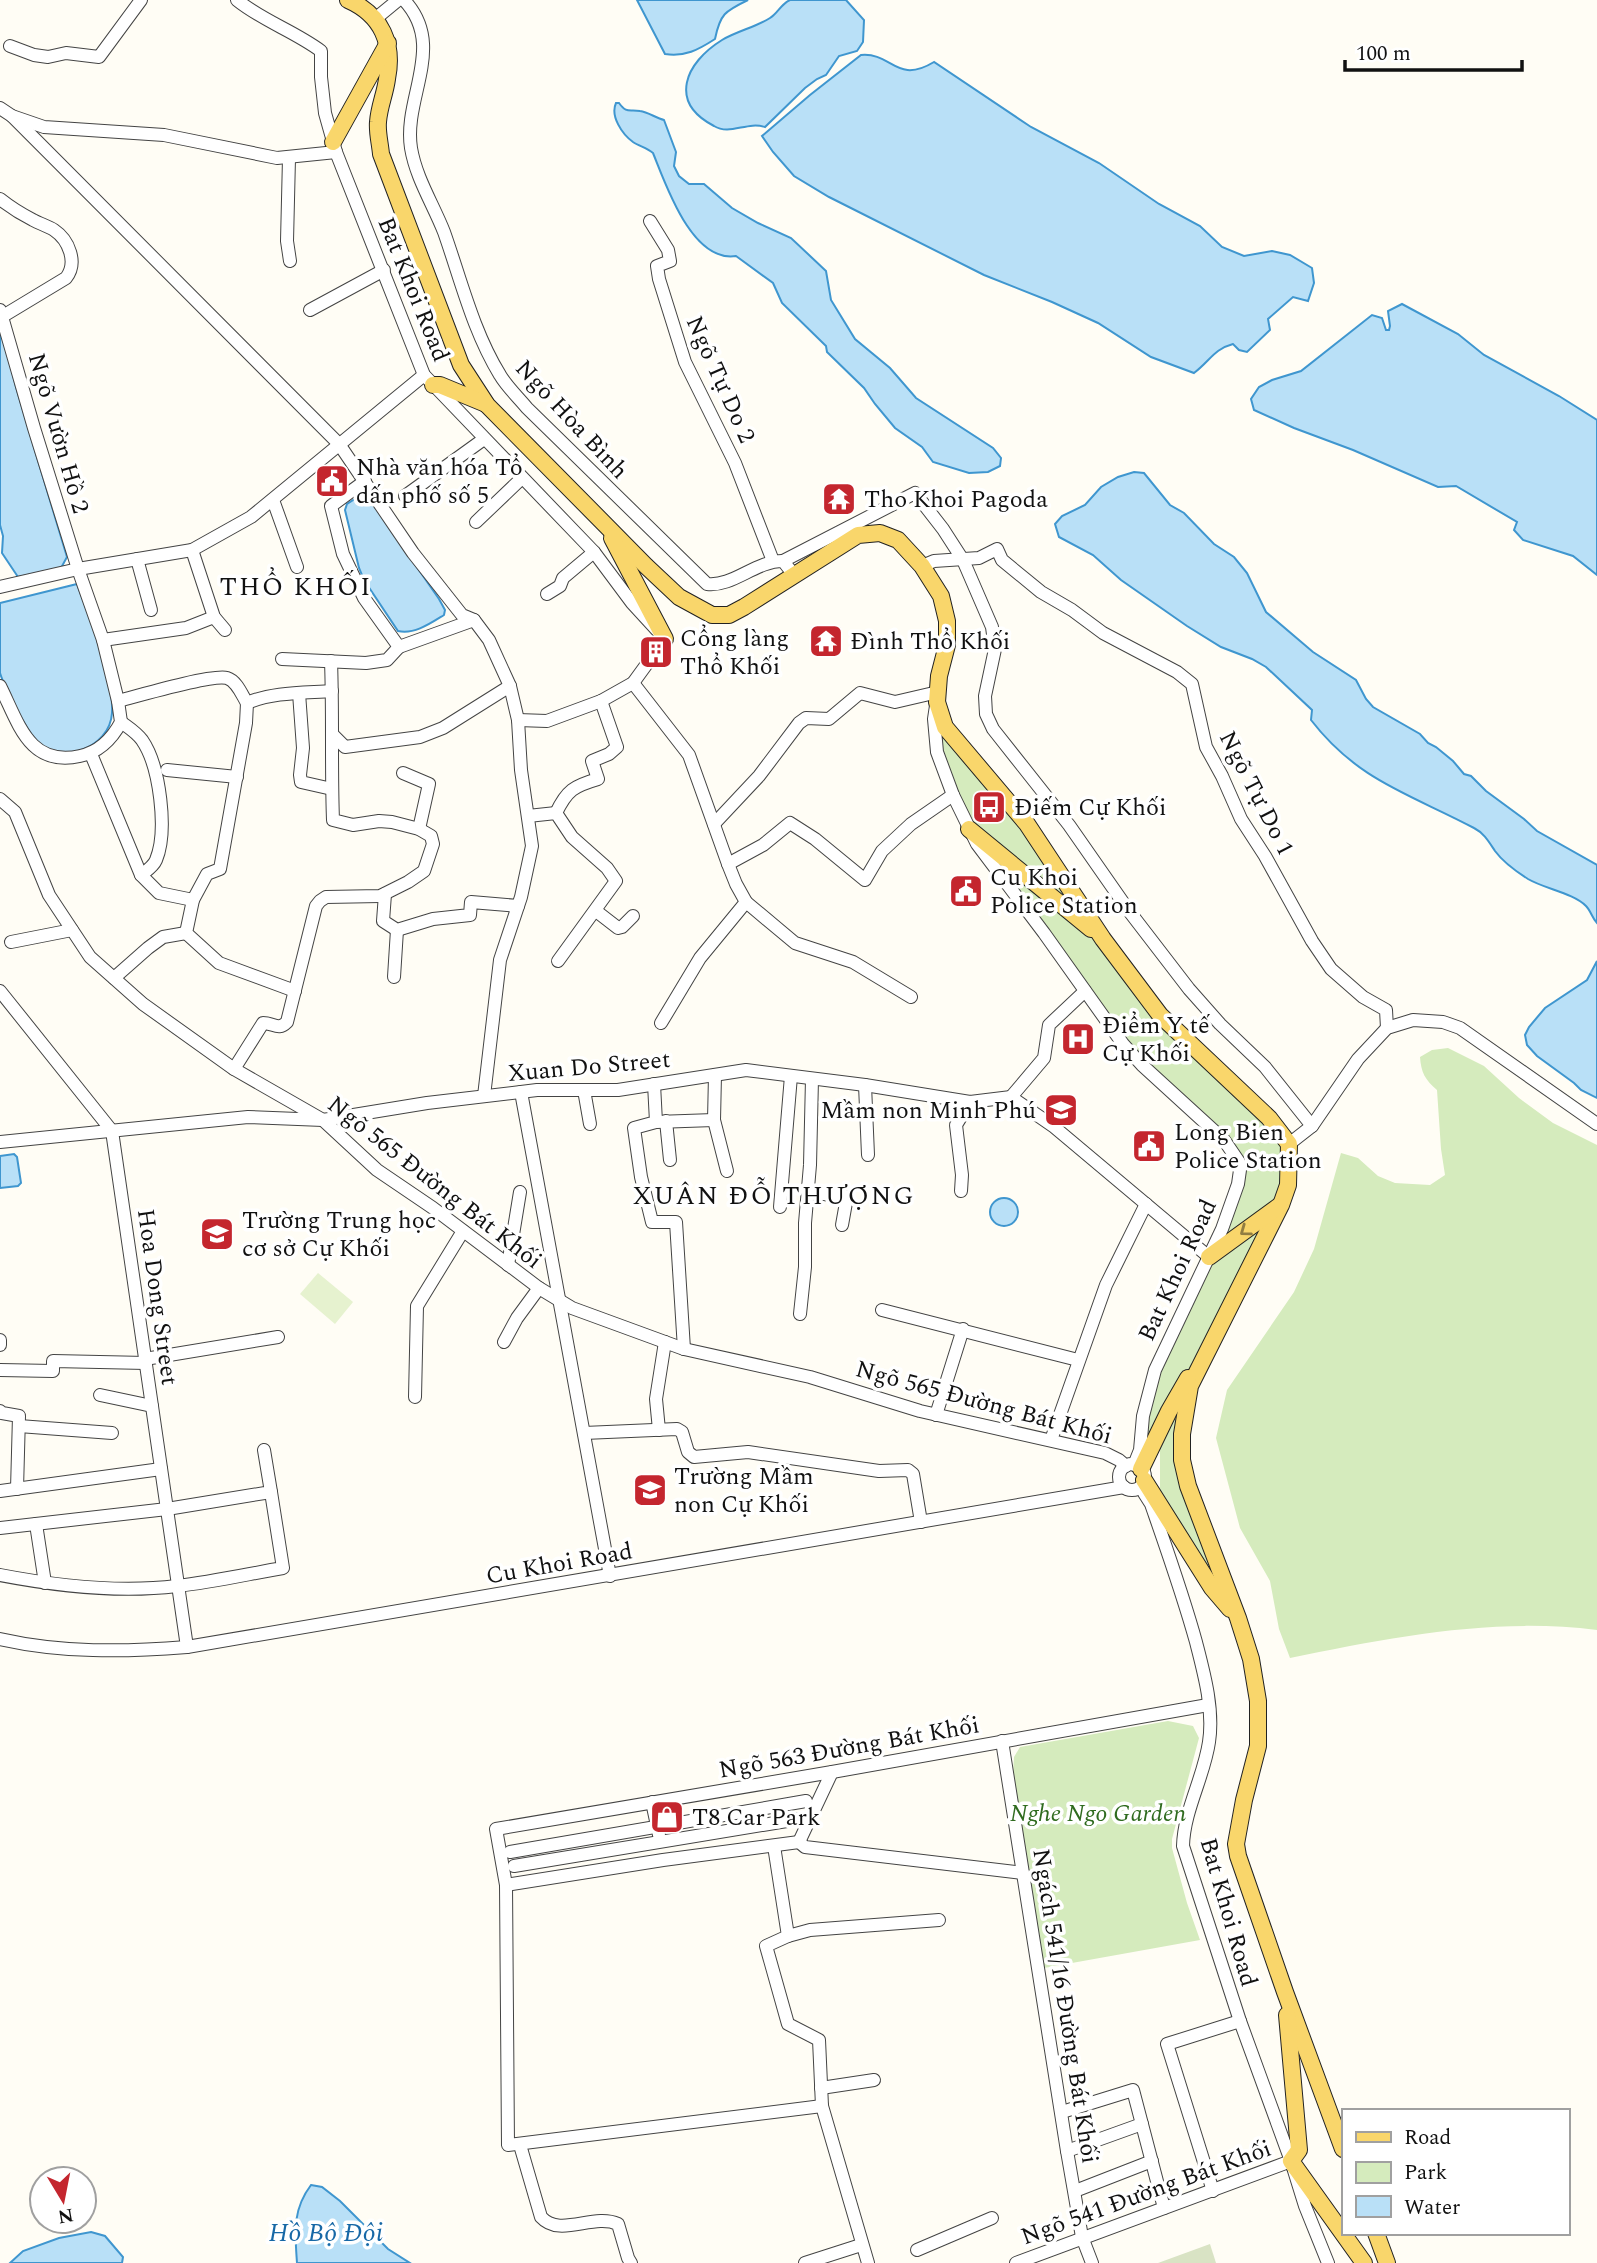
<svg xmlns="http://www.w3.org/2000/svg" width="1597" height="2263" viewBox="0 0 1597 2263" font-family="Spectral,serif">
<rect width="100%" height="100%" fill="#fffdf5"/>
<g fill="#d5ebbd">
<polygon points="941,731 1026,834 1083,916 977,826 964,805 949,770 942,746"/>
<path d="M 998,861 L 1091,935 L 1112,964 L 1246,1101 L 1281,1145 L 1283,1152 L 1280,1199 L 1219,1242 C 1232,1214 1254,1183 1240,1152 L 1142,1059 L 1125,1038 L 998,864 Z"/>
<path d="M 1448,1048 L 1484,1066 L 1519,1098 L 1553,1123 L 1597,1145 L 1597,1630 C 1494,1617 1391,1637 1290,1658 L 1279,1629 L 1270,1581 L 1240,1528 L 1216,1438 L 1227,1390 L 1294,1292 L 1314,1249 L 1341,1153 L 1358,1158 L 1378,1176 L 1395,1183 L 1430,1185 L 1445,1175 L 1441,1149 L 1437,1090 C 1425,1080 1421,1072 1420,1057 L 1432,1050 Z"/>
<polygon points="1268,1222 1200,1352 1189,1370 1172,1390 1147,1445 1146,1422 1153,1392 1174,1340 1208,1269 1216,1259"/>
<polygon points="1185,1392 1180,1427 1220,1587 1160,1489 1160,1449"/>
<polygon points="1168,1721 1193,1726 1199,1738 1172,1839 1172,1848 1187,1903 1200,1940 1044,1968 1013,1773 1014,1757 1020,1747"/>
</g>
<polygon fill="#d9e3c4" points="1210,2244 1216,2263 1158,2263"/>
<polygon fill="#e6f2cf" points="318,1273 353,1302 335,1324 300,1294"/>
<g fill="#b9e0f7" stroke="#3f96cf" stroke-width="2">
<path d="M 637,0 L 748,0 C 725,11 720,14 715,39 C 698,50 685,57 665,54 Z"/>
<path d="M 790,0 L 846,0 L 864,20 L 863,42 L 857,51 L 839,56 L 826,75 L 817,79 L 805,88 L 765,127 C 747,121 730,136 714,126 C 668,102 685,63 722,40 C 737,31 756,27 770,18 C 778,13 781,4 790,0 Z"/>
<path d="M 861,55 C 892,52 896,85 934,62 L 1031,127 L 1099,163 L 1159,204 L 1200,226 L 1222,247 L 1244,256 L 1272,251 L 1290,255 L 1312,268 L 1314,283 L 1308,301 L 1293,297 L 1268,319 L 1270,330 L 1247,352 L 1239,350 L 1233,344 C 1214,349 1210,361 1194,373 L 1151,357 L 1098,323 L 1052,302 L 984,275 L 829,197 L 794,176 L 773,152 L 762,136 L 810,95 Z"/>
<path d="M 616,103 L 619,103 C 627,114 629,109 640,111 C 648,112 656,118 664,120 L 676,152 L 674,166 L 679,176 L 689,184 L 704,184 L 732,208 L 758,223 L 791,238 L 826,271 L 831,300 L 855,339 L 890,368 L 916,398 L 993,448 L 1001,458 L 1000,466 L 988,472 L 969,473 L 933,462 L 922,447 L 895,428 L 875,404 L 864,388 L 827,352 L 826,346 L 782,303 L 773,283 L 736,256 C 692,263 666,185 653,153 C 647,148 639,146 633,142 C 622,134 610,116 616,103 Z"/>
<polygon points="1402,304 1458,334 1484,355 1559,396 1597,420 1597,575 1573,556 1523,540 1514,530 1517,522 1456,486 1438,487 1353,450 1294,428 1254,410 1251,399 1259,387 1272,380 1301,371 1372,315 1382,318 1386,330 1389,330 1390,326 1388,311"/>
<polygon points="0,322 16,387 67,557 61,568 18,577 2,553 3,536 0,525"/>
<path d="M 1134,472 L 1144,473 L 1170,505 L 1184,513 L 1214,544 L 1234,557 L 1247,573 L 1266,612 L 1313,652 L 1356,680 L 1366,699 L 1373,707 L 1420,734 L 1428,743 L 1436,747 L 1453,761 L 1464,774 L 1471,776 L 1486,791 L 1524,819 L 1537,831 L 1597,865 L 1597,923 C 1592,918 1591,911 1586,906 C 1573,893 1545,889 1528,879 C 1517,872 1503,862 1495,851 C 1489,842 1484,833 1474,828 C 1410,794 1358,781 1311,720 L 1312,710 L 1266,667 L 1252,659 L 1221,647 L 1187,626 L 1121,580 L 1093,555 L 1059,537 L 1055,524 L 1062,516 L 1085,505 L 1101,487 L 1118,477 Z"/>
<path d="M 361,495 L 367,495 L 439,599 L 445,610 L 444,615 C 431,623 414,635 398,631 L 364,580 L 359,568 L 345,510 L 347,504 Z"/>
<path d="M 77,584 C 91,622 114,671 112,713 C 110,749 58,767 35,739 C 26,729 4,686 0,673 C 0,658 0,619 0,603 Z"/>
<polygon points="1597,961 1597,1098 1581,1090 1574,1083 1537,1056 1527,1045 1525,1035 1529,1027 1545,1008 1587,980"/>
<polygon points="14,1154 17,1157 21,1183 18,1186 0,1188 0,1156"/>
<circle cx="1004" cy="1212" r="14"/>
<path d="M 311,2185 L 322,2187 L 340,2201 L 388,2249 L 410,2263 L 297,2263 C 295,2233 292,2210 311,2185 Z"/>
<polygon points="91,2232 105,2236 123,2257 122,2263 10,2263 23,2251 59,2238"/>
</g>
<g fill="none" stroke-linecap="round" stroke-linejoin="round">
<g stroke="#444" stroke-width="14">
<g id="minor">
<path d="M 237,0 C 263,21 294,31 321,51 L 321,77 L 325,113 L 336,152 L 424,375 L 594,552 L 632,603 L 665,639 L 633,683 L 601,701 L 547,721 L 518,720"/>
<path d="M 404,0 C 447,46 403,97 411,148 C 416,178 433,204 444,232 C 461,280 473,331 500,375 C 507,387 518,397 527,408 L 707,584 C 733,587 755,561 783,561 L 794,575"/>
<polyline points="375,19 398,0"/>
<polyline points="10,46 34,55 48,57 66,53 99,57 141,0"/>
<polyline points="0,108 12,116 44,127 164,135 277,158 336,152"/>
<polyline points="12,116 339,444 413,553 462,615 474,620 489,640 510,686 518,720 521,770 532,846 521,897 500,960 484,1096"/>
<polyline points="289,158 287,241 290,261"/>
<path d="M 0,199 C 10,207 21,214 33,220 C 40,224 48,226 54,230 C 69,240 78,263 66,278 L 3,316"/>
<polyline points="650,221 668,250 670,261 657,266 659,279 685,362 735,463 773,561"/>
<path d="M 0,310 L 34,428 L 78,569 L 103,640 L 118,701 L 121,722 C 112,739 99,752 80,756 C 29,767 19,724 0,686"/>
<polyline points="310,310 384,270"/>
<polyline points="365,481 331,506 343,554 364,598 399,647 474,620"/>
<polyline points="405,496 484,439"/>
<polyline points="273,500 297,567"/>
<polyline points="476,522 522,478"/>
<polyline points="192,550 214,617 225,630"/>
<polyline points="137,559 151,610"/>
<polyline points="783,561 915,493 943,529 963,560 992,627 995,649 985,696 986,714 993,729 1069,825 1129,911 1189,989 1220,1024 1265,1067 1312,1126"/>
<polyline points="922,566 934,561 979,558 997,549 1002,560 1041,592 1072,610 1103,633 1177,672 1192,684 1206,747 1222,776 1241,819 1265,856 1312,941 1331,969 1363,997 1386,1010 1387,1028"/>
<polyline points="0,587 78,569 192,550 251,517 424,375"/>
<polyline points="547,594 560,586 563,578 594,552"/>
<polyline points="103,640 186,628 214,617"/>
<polyline points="282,659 366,663 387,660 399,647"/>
<polyline points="633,683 689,755 728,864 736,884 746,902 700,958 661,1023"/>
<polyline points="299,693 303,748 300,775 301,782 332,789"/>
<path d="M 118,701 C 137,696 212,674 227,678 C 237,681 242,695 247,703 C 272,692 305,693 332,691"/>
<polyline points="247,703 246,723 220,869 207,874 193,900 186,933 219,963 295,991"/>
<path d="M 121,722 C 129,728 136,732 142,740 C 160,766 168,831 156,860 C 153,867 146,871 141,875"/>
<polyline points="332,734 345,747 420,737 443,728 510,686"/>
<polyline points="91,754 141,875 159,893 193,900"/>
<polyline points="167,770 237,777"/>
<polyline points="403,773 429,784 419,829"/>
<polyline points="0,799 15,812 49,895 90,957 143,1004 234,1069 323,1120 377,1170 433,1208 539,1288 572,1308 684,1349 810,1377 920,1411 1105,1453 1119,1460 1126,1466"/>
<path d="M 556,813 C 567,790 574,786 598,779 L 592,761 L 609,754 L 617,747 L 601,701"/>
<polyline points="528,816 556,813 572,837 607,868 616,881 558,961"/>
<polyline points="714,824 759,776 799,723 806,718 829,719 860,693 895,702 938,692 934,719 937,752 953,795 977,844 1044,933 1123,1044 1142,1065 1224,1140 1239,1162 1240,1170 1238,1184 1222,1229 1155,1370 1143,1416 1140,1450 1134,1465"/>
<polyline points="728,864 763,845 790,823 815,839 865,880 882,851 911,824 953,795"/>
<polyline points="385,894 383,921 397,930 433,919 470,915 471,902 518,906"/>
<polyline points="746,902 795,943 853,962 911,997"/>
<polyline points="596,911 618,928 622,927 633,916"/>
<polyline points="11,942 72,930"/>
<polyline points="394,977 397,930"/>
<polyline points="114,978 148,948 163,937 186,933"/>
<polyline points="0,991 112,1131 187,1647"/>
<path d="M 234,1069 L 263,1023 C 274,1023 278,1031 287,1022 L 316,906 L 320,901 L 326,897 L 380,896 L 408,882 L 424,871 L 433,844 L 431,836 L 419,829 L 392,822 L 379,821 L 353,825 L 333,820 C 331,767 333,714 331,661"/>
<polyline points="715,1075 714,1120 727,1171"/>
<polyline points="654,1084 656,1122 634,1128 641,1177 652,1222 676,1222 684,1349"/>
<polyline points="865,1085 868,1155"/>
<polyline points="584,1090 590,1124"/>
<polyline points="521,1092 610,1576"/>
<polyline points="1011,1097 1044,1058 1049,1025 1085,991"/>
<polyline points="666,1121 670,1160"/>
<polyline points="656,1122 714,1120"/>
<polyline points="0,1142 248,1117 323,1120 427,1103 537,1090 618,1090 746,1070 865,1085 970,1102 1011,1097 1053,1126 1209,1257"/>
<polyline points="1289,1144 1312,1126 1358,1059 1387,1028 1413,1020 1443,1022 1460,1028 1597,1124"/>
<polyline points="961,1191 962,1175 956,1125 970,1102"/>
<polyline points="808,1192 847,1197 842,1225"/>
<polyline points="780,1207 791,1076"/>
<polyline points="508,1265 520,1192"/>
<polyline points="882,1310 1078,1360"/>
<polyline points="800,1314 805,1267 805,1223 810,1165 812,1079"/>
<polyline points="0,1340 0,1345"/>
<polyline points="504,1342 517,1318 539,1288"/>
<polyline points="145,1359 278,1337"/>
<polyline points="0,1370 53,1371 53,1361 146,1363"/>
<polyline points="100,1395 152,1406"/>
<polyline points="415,1397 417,1306 463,1231"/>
<polyline points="0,1411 2,1413 19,1416 17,1489"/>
<polyline points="936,1415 963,1329"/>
<polyline points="19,1426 112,1433"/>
<polyline points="659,1430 656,1399 665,1342"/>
<polyline points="584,1433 677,1429 682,1432 688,1452 694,1457 748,1452 879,1471 908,1470 913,1474 921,1522"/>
<polyline points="1051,1440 1106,1285 1146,1204"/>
<circle cx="1132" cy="1477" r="13"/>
<polyline points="0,1491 161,1469"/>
<path d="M 1144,1493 L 1151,1504 C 1167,1550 1183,1595 1196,1642 C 1204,1673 1214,1709 1209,1742 C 1204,1777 1184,1810 1183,1846 L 1240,2021 L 1291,2161 L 1305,2206 L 1328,2263"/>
<polyline points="36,1524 45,1583"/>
<polyline points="0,1528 167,1509 271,1492 264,1450"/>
<path d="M 0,1575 C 57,1586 119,1593 177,1586 C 213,1582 248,1574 283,1568 L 271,1492"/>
<path d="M 0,1639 C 62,1653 124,1652 187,1647 L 1124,1487"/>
<polyline points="1002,1741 1067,2151 1082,2237 1092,2263"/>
<polyline points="652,1802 659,1835"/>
<polyline points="799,1842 805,1847 1023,1873"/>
<polyline points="799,1842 832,1772"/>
<polyline points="774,1846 788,1936 766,1946 788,2024 819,2040 822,2106 868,2263"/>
<polyline points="510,1852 806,1801"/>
<polyline points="514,1866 799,1819"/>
<polyline points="506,1885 663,1860 799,1842"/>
<polyline points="788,1936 810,1930 939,1920"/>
<polyline points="821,2088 874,2080"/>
<polyline points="822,2106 508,2145 506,1885 496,1829 832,1772 1208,1705"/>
<polyline points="1062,2112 1133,2090 1164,2208"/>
<path d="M 520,2145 L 541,2217 C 560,2238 593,2213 618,2224 L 628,2258 L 631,2263"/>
<polyline points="1067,2151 1142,2124"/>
<polyline points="1075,2191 1152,2161"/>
<polyline points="1213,2191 1167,2044 1240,2021"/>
<polyline points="917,2250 992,2218"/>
<polyline points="805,2263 861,2245"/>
<polyline points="1016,2263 1291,2161"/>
</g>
</g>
<g stroke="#222" stroke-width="18">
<g id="major">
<path d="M 348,0 C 382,15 394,44 387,79 C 385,94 379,107 378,122 C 377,132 380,143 381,154 L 461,365 L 487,405 L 646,566 L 679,597 L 712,615 L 729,615 L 744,607 L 858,535 L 880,533 L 898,540 L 922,566 L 941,596 L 947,621 L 947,645 L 939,676 L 937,702 L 945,727 L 1027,824 L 1103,939 L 1160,1015 L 1269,1118 L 1289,1144 L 1288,1185 L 1281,1205 L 1190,1386 L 1182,1434 L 1182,1460 L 1188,1486 L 1238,1618 L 1251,1659 L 1258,1701 L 1258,1746 L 1244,1800 L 1236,1844 L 1238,1856 L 1285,1992 L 1343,2149"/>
<polyline points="333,142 388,43"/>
<polyline points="433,385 440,385 486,404"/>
<polyline points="612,538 665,639"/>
<polyline points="969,829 1091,929"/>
<polyline points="1209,1257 1279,1206"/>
<polyline points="1141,1469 1169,1411 1188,1378"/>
<polyline points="1144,1480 1212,1588 1230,1609"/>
<polyline points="1287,2015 1299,2150 1291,2161 1364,2263"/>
<polyline points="1376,2233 1387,2263"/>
</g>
</g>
<use href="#minor" stroke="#fff" stroke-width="12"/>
<use href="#major" stroke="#f9d66b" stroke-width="16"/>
</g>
<defs><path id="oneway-chevron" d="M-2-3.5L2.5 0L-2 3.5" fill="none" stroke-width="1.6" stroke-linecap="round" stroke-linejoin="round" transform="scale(1.75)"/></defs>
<use stroke="#917d42" href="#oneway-chevron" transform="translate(1245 1231) rotate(144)"/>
<defs>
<g id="civic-square" transform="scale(1.75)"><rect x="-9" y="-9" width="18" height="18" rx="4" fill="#c4262e" stroke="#fff"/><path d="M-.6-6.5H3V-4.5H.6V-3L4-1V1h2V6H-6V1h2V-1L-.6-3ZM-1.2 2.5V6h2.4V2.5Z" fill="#fff"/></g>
<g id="temple-square" transform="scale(1.75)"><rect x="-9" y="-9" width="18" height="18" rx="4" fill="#c4262e" stroke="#fff"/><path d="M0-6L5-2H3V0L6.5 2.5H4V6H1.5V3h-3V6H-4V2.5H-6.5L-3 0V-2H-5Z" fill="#fff"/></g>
<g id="building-square" transform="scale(1.75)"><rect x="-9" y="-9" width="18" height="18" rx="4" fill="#c4262e" stroke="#fff"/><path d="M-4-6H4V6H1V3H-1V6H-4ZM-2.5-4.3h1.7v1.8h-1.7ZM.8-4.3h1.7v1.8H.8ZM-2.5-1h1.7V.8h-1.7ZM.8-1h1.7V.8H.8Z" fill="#fff"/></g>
<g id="bus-square" transform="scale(1.75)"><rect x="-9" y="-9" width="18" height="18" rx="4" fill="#c4262e" stroke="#fff"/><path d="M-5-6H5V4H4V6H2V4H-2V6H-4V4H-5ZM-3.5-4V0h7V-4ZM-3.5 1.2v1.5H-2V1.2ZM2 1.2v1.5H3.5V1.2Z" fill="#fff"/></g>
<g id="hospital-square" transform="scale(1.75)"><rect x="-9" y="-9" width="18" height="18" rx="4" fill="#c4262e" stroke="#fff"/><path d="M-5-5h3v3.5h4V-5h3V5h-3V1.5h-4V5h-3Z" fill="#fff"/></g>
<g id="school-square" transform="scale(1.75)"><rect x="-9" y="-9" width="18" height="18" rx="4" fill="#c4262e" stroke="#fff"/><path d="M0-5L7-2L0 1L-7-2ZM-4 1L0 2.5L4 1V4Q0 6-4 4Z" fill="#fff"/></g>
<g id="shop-square" transform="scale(1.75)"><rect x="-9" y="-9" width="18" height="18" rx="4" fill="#c4262e" stroke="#fff"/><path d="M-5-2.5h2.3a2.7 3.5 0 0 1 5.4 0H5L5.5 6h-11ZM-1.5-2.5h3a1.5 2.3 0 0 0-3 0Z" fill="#fff"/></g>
</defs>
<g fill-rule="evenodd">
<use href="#civic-square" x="332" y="481"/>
<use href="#temple-square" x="839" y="499"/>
<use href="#temple-square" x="826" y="641"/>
<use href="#building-square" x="656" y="652"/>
<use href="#bus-square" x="989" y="807"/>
<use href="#civic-square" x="966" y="891"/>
<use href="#hospital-square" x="1078" y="1039"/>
<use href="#school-square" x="1061" y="1110"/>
<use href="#civic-square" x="1149" y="1146"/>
<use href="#school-square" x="217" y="1234"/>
<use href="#school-square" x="650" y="1490"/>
<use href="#shop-square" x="667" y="1817"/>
</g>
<g text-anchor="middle" stroke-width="7" stroke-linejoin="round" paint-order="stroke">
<g font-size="24" fill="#111" stroke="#fff">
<text transform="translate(414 289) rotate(68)" y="8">Bat Khoi Road</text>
<text transform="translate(721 379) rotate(66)" y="8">Ngõ Tự Do 2</text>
<text transform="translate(572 419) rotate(47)" y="8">Ngõ Hòa Bình</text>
<text transform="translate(59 433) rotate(74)" y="8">Ngõ Vườn Hồ 2</text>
<text transform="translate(1257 793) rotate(63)" y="8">Ngõ Tự Do 1</text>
<text transform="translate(589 1066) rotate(-5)" y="8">Xuan Do Street</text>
<text transform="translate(435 1182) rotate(38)" y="8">Ngõ 565 Đường Bát Khối</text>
<text transform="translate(1177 1270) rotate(-65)" y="8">Bat Khoi Road</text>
<text transform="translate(158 1297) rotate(82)" y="8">Hoa Dong Street</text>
<text transform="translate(984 1402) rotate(15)" y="8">Ngõ 565 Đường Bát Khối</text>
<text transform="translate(559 1563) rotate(-10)" y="8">Cu Khoi Road</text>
<text transform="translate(849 1747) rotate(-10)" y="8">Ngõ 563 Đường Bát Khối</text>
<text transform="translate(1229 1912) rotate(74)" y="8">Bat Khoi Road</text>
<text transform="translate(1066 2006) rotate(81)" y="8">Ngách 541/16 Đường Bát Khối</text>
<text transform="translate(1146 2192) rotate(-20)" y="8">Ngõ 541 Đường Bát Khối</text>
</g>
<g font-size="24" fill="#111" stroke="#fff" text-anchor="start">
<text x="356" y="475">Nhà văn hóa Tổ<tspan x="356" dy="28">dấn phố số 5</tspan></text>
<text x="864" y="507">Tho Khoi Pagoda</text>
<text x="680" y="646">Cổng làng<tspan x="680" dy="28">Thổ Khối</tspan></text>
<text x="850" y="649">Đình Thổ Khối</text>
<text x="1014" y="815">Điếm Cự Khối</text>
<text x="990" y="885">Cu Khoi<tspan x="990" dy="28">Police Station</tspan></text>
<text x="1102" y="1033">Điểm Y tế<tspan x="1102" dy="28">Cự Khối</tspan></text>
<text x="1036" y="1118" text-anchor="end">Mầm non Minh Phú</text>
<text x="1174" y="1140">Long Bien<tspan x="1174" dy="28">Police Station</tspan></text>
<text x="242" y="1228">Trường Trung học<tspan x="242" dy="28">cơ sở Cự Khối</tspan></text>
<text x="674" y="1484">Trường Mầm<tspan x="674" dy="28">non Cự Khối</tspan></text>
<text x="692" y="1825">T8 Car Park</text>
</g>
<g font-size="24" font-style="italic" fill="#2f6b1f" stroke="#fff">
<text x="1098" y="1821">Nghe Ngo Garden</text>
</g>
<g font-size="26" letter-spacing="2" fill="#111" stroke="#fff">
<text x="296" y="595">THỔ KHỐI</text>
<text x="774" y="1204">XUÂN ĐỖ THƯỢNG</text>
</g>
<g font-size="26" font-style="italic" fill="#1768a6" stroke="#fff">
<text x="326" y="2241">Hồ Bộ Đội</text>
</g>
</g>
<rect x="1342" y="2109" width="228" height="126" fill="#ffffff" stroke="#a0a0a0" stroke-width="2"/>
<rect x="1356" y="2132" width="35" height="10" fill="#f9d66b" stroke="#a0a0a0" stroke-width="2"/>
<text x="1404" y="2144" font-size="21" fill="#111111">Road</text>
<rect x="1356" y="2162" width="35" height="21" fill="#d5ebbd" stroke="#a0a0a0" stroke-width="2"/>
<text x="1404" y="2179" font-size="21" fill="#111111">Park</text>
<rect x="1356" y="2196" width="35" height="21" fill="#b9e0f7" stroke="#a0a0a0" stroke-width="2"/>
<text x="1404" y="2214" font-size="21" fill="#111111">Water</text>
<g transform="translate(63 2200) rotate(170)"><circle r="33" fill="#ffffff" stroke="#a0a0a0" stroke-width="2"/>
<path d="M0-5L12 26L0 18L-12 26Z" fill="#c4262e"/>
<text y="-10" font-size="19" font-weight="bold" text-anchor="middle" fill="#111111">N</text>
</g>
<path d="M1345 60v10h177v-10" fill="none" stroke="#111111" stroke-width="3.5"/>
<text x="1356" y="60" font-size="21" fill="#111111" stroke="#ffffff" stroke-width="5" paint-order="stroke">100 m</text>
</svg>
